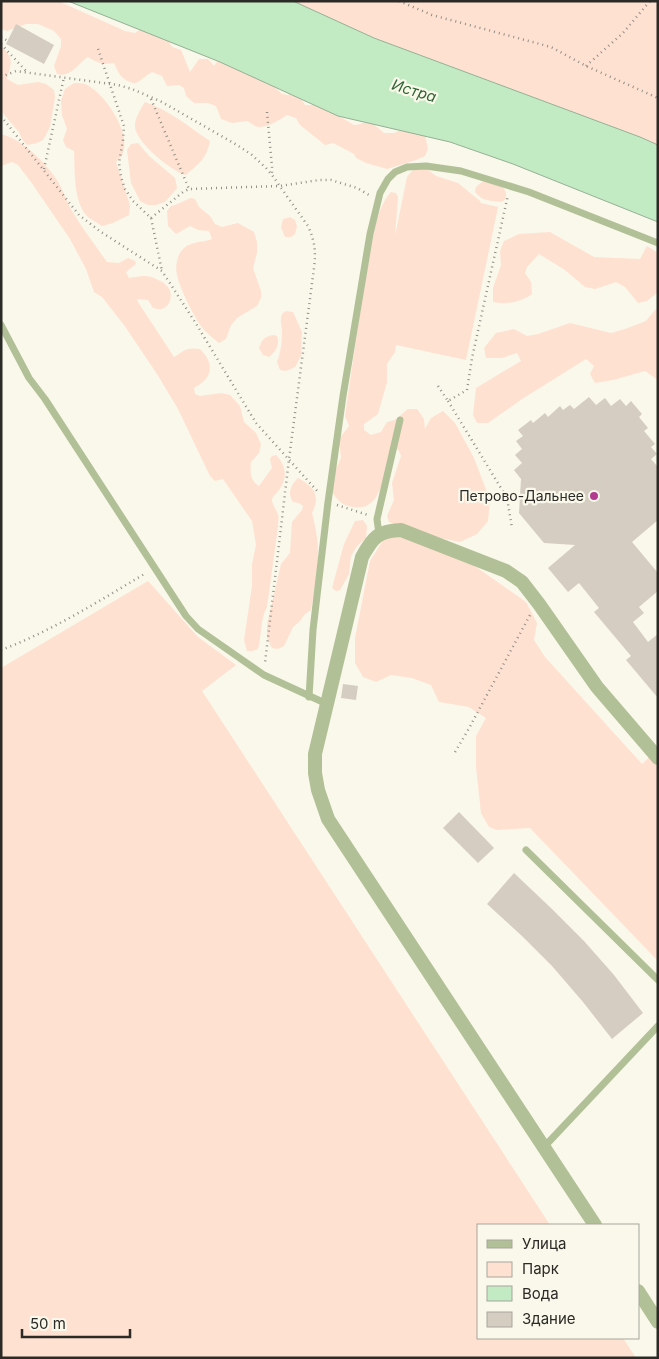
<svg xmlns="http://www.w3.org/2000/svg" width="659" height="1359" viewBox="0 0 659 1359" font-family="Inter,sans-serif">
<rect width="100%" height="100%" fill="#faf8ea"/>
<g fill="#fee1d1">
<path d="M 1,1 L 58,1 L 125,31 L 135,33 L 142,28 L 165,35 L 172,47 L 181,50 L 190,72 L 199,59 L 208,59 L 214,66 L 220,57 L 270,83 L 282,94 L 288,95 L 294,92 L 298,94 L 305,105 L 320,105 L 354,125 C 361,125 365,121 371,122 L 384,133 L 394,133 L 405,128 L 425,135 L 428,149 L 425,156 L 416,160 L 387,169 L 366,163 L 356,158 L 354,154 L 333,143 L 325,145 L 300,125 L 296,118 L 287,115 C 279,120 265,130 255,126 C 252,124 250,122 247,121 L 232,123 L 221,119 L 216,106 L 208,103 L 194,103 L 186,96 L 184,88 L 179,85 L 167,86 L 162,76 L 152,72 C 146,75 143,79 138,82 C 134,84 134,83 130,82 C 120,78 118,72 114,63 C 103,65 97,63 88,57 C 78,63 71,78 57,74 L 54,66 L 61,46 L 61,39 L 54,31 L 38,24 L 26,24 L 7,31 L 1,29 Z"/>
<polygon points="293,1 658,1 658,145 640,137 374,38"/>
<path d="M 1,46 C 15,59 11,63 7,79 L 18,85 L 38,82 L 46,84 L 54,90 L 55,97 L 50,127 L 43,140 L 37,143 L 27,145 L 22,139 L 19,132 L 1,111 Z"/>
<path d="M 74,83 C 78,83 82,83 85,84 C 104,92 131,132 123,153 C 122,156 118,159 116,162 L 130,205 L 129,215 L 113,223 L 102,226 C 98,223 92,220 88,217 C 73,203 75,170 74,151 L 66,147 L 63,140 L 67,129 L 62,115 L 61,101 L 65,89 Z"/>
<path d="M 145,102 C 169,110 189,127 210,141 C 206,160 199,163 186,175 C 172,172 136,142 135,127 C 134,120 141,108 145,102 Z"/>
<path d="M 1,134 C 22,139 45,162 57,180 C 63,189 66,201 72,211 C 82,228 95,245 107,262 L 119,263 L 128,258 L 135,261 L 136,264 L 126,272 L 129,278 C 134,277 140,276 145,276 C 151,276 163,281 167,286 C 174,293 171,307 161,309 C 159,310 156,308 153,308 L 148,300 L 137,299 L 138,302 L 174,357 C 185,350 186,347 200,349 C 215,364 213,378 194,388 L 195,394 L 200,396 L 221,393 L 230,395 L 240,406 L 244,422 L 256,433 L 261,444 L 259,453 L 251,462 C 250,472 250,481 259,486 L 272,468 L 270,459 L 272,456 L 276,455 C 286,465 288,478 279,490 C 277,493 272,496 272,500 C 272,505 277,510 278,515 C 279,518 278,523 278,527 L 267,607 C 260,619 262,635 258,649 L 253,651 L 247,651 L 244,640 L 252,586 L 252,564 L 256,545 L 252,521 L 223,479 L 215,481 L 210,476 L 178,409 L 157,374 L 124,325 L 102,297 L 94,292 L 86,269 L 70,239 L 31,182 L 18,165 L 12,162 L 1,166 Z"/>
<polygon points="138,143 149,156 175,178 177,188 165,202 156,205 148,205 140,201 131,183 127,150 131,144"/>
<path d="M 421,168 L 427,169 L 436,176 L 458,183 L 480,201 L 481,203 L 498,207 L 466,360 L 396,345 L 395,352 L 387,364 L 387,382 L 378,414 L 364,424 L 364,430 L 371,435 L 381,432 L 387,422 L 395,420 L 408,409 L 417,409 L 424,419 L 425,429 L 431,418 L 443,411 L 455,423 L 474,458 L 490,500 L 488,521 L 477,534 L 460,542 L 420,534 L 389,522 L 387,516 L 394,500 L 392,483 L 401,456 L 399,451 L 395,447 C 390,460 381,495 372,502 C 366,507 361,508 353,507 C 342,506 335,498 330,488 L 334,473 L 341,458 L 339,439 L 349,426 L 345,416 C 352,369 358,322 366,276 C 371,252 374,210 391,192 L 396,193 L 398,197 L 395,236 L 407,177 L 413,170 Z"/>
<path d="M 482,182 C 489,182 495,183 502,187 C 507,190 509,201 500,202 C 500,202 493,201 492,201 C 484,200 480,198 475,192 L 476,187 Z"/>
<path d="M 191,198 L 195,199 L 199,207 L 210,216 L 215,224 L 222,227 L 238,223 L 254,232 L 257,242 L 257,253 L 253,268 L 261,291 L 261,298 L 257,306 L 237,318 L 231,325 L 226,339 L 219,343 C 214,339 209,335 204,330 C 195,319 180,289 177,275 C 175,267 177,255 183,249 C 190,241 202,243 212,239 L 209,231 L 198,230 L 190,226 L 176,234 L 168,226 L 167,211 L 171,206 C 178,205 184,200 191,198 Z"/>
<polygon points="290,217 295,220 297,226 295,234 291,237 285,237 281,227 283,219"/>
<path d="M 550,232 L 594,257 L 640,259 L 647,246 L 658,253 L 658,292 L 647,301 L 638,303 L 625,287 L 616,282 L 595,289 L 585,287 L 565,270 L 539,254 L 527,267 L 525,273 L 531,282 L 532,294 C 521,302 506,305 493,302 L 493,288 L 501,265 L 500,251 L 504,241 L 519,234 Z"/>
<polygon points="658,308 658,380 645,371 613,380 595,383 590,374 594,366 586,359 522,399 488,423 477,423 473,415 476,388 521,361 517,353 502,358 486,358 484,348 496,333 514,329 527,336 538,334 570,323 611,333 625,329 646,321 655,310"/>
<path d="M 286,311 L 293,312 L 302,332 L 301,356 L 295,367 L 286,371 L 280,370 L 277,362 C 281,352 282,341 282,330 C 281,323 280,320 282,314 Z"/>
<path d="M 274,335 L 277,336 C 280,345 276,351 269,357 L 263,355 L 259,348 C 262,339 265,336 274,335 Z"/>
<path d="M 298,478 C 314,487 321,495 312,513 C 315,525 318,538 318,552 C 318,569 314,593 311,610 L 304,615 L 300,621 L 293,627 L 284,646 L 278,649 L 272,648 L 267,638 L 267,625 L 281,564 L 290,553 L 292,522 L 302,510 L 303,506 L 299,503 L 293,502 C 287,493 291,485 298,478 Z"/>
<polygon points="363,520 367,526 366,538 357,546 351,556 349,574 340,590 336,591 332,588 344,544 355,521"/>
<polygon points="402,535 462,557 526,602 537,623 534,640 545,657 642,764 658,749 658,961 530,828 497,830 489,827 481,813 476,767 476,736 486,718 469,707 439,702 431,685 412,678 391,675 376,682 363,677 355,663 355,638 370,561 385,537"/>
<polygon points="148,581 198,637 236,665 202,691 550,1225 478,1225 478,1338 623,1338 636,1358 1,1358 1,668"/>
</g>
<polygon fill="#c2eac3" stroke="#95b094" points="68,1 293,1 374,38 640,137 658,145 658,222 513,164 450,142 338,116 220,62"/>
<g fill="#d5cdc2">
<polygon points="16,24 54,45 44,64 6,44"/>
<polygon points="589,397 596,405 605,398 611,406 620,399 626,406 631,401 642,414 639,417 648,428 644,431 655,444 651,447 657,454 651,459 658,467 658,520 632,542 658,573 658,591 639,607 644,613 633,622 648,642 658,634 658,698 626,660 631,656 594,612 599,608 579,583 568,592 548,568 575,545 544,543 519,513 521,479 514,470 522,463 515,455 522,449 516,441 523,436 518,430 531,420 533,423 545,413 548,417 560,406 563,410 570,405 574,409"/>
<polygon points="343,684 358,686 356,700 341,698"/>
<polygon points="459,812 494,848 478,863 443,828"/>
<polygon points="514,873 552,909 584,941 614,975 643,1013 612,1039 583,1002 552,966 522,936 487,904"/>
</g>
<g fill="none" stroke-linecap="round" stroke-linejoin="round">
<g stroke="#918f86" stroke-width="2.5" stroke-dasharray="1 4" stroke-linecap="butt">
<polyline points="399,1 432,15 551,47 586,66 658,98"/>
<polyline points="1,37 8,41"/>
<polyline points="1,44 27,72"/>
<polyline points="98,49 124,126 123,140 119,163 121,177 125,189 133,201 151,218 162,271"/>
<polyline points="586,66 623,33 650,1"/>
<path d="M 1,77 L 16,71 L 118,85 L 132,89 L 162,102 L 237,145 L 252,155 L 266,168 L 272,175 L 308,226 C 315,242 316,251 314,268 L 289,459 L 265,663"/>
<polyline points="151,99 189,189"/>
<polyline points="267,112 272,167 272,175"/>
<polyline points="1,116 79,215 101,232 162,271 195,322 256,423 319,493"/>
<polyline points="44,169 64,77"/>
<polyline points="151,218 183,192 189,189 280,186 319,180 331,180 357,188 369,195"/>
<polyline points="438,386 448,401 467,390 472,358 508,195"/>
<polyline points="448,401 507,498 512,528"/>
<polyline points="337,505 368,515"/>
<path d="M 1,650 C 52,631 99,601 146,573"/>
<polyline points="455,752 467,732 530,615"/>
</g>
<g stroke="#b2c097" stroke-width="7">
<polyline points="1,325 29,378 45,399 186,616 198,629 264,675 327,704"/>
<polyline points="379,534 377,519 400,420"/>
<polyline points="309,697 313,630 328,502 343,396 370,234 380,193 388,179 395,172 407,167 426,166 461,171 529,192 658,243"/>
<polyline points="526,850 658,980"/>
<polyline points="544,1147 658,1026"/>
</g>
<g stroke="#b2c097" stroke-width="14">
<path d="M 595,1225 L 328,819 L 318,790 L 315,773 L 315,754 L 362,557 C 373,537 378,531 401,530 L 506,571 L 522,582 L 539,604 L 597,687 L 658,758"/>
<polyline points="638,1291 658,1322"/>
</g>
</g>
<circle fill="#b33b8f" stroke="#faf8ea" stroke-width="2" cx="594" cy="496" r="5"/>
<g text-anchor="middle" stroke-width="4.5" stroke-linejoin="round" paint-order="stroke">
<g font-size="14" fill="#2b2a26" stroke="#faf8ea" text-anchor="end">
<text x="584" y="501">Петрово-Дальнее</text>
</g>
<g font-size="15" font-style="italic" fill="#2e6534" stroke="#faf8ea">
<text transform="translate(414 91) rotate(17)" y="5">Истра</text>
</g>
</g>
<rect width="659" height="1359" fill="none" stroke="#2b2a26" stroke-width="5"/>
<rect x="477" y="1224" width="162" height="115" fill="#faf8ea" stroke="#a7a69c"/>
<rect x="487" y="1240" width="25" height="8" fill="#b2c097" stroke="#a7a69c"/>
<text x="522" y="1249" font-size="15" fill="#2b2a26">Улица</text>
<rect x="487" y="1262" width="25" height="15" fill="#fee1d1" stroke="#a7a69c"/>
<text x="522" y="1274" font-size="15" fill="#2b2a26">Парк</text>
<rect x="487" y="1286" width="25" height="15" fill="#c2eac3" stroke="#a7a69c"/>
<text x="522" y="1299" font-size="15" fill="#2b2a26">Вода</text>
<rect x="487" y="1312" width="25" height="15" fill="#d5cdc2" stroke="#a7a69c"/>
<text x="522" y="1324" font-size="15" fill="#2b2a26">Здание</text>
<path d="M22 1329v8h108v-8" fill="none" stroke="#2b2a26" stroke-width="2.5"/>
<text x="30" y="1329" font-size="15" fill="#2b2a26" stroke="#faf8ea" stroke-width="4" paint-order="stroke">50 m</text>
</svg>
